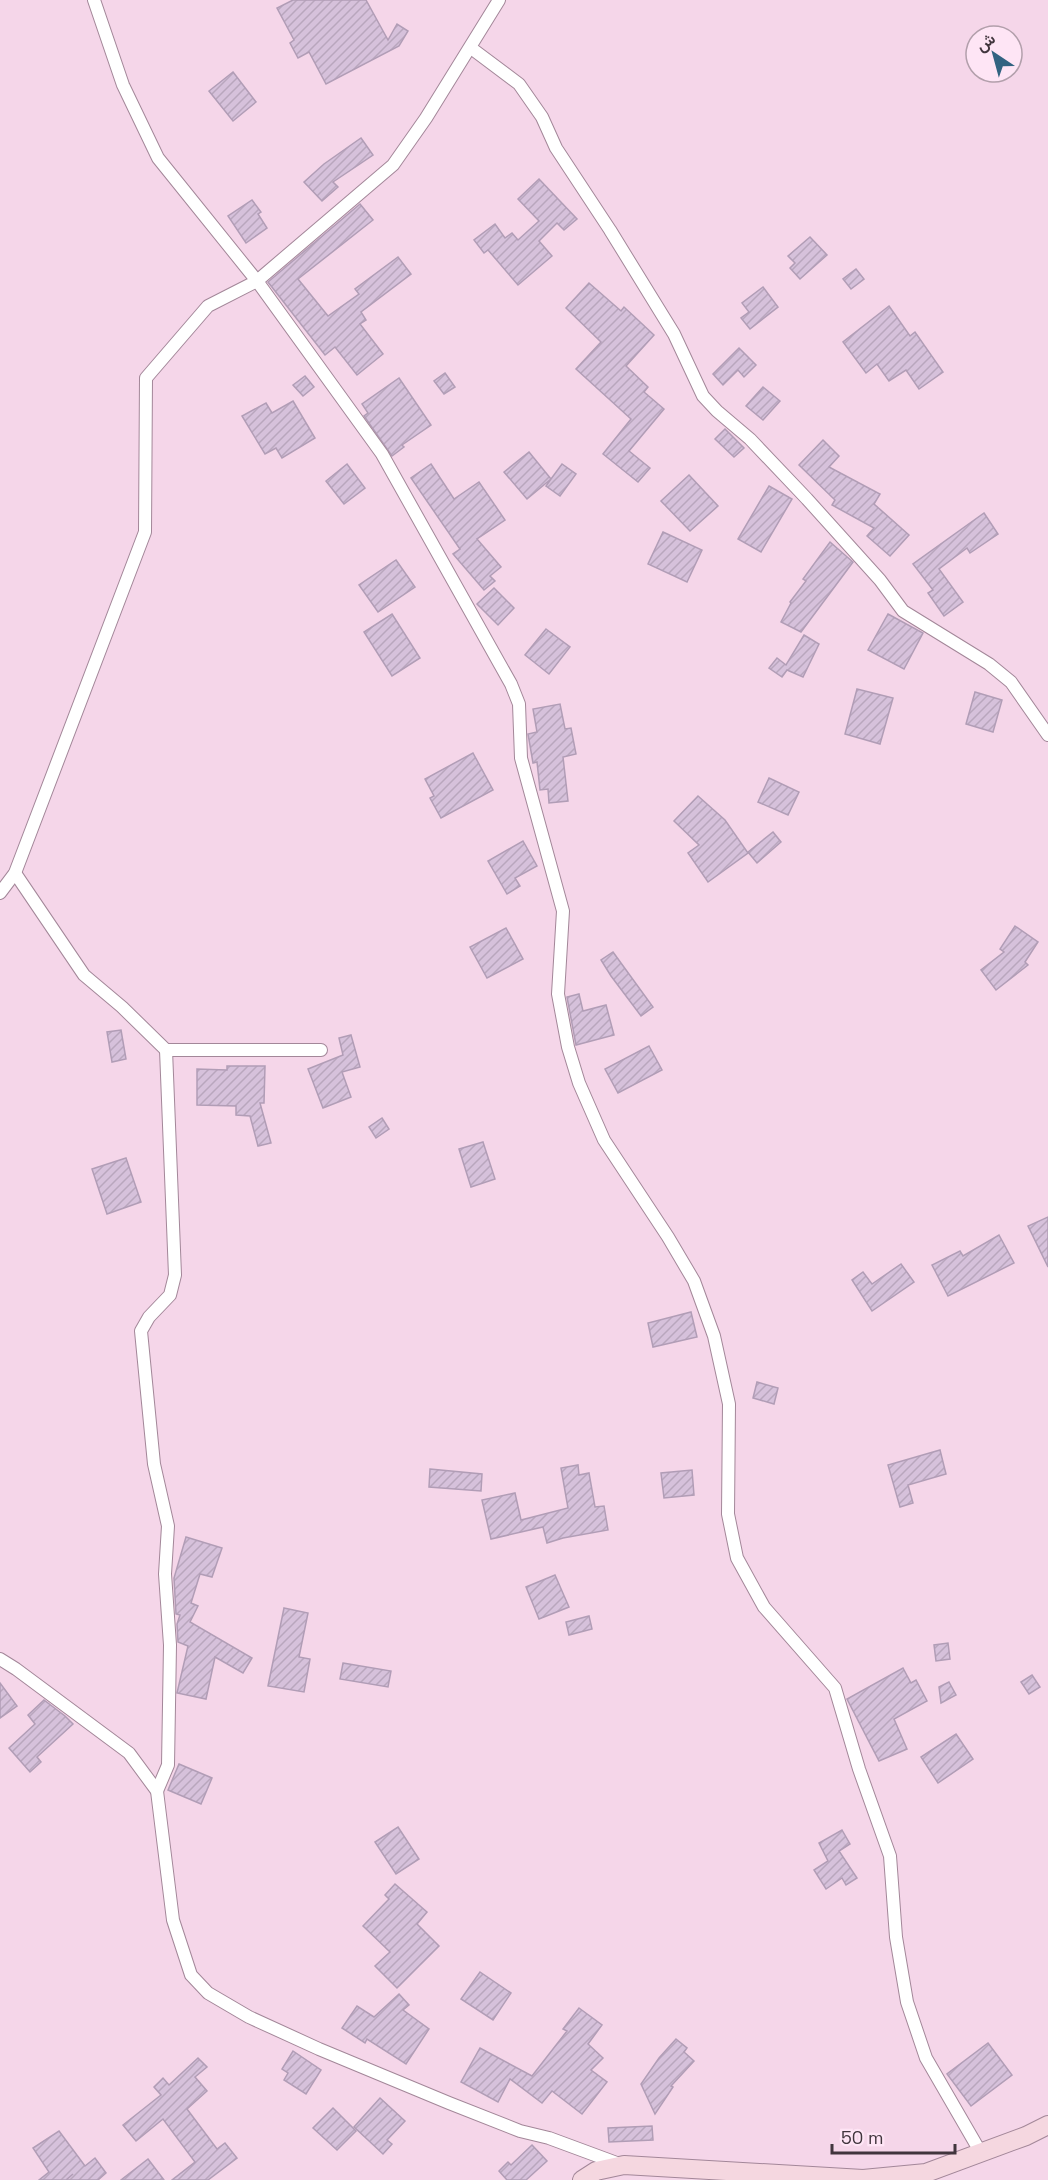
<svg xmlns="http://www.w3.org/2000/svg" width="1048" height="2180" viewBox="0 0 1048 2180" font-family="'Space Grotesk',Vazirmatn,sans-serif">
<defs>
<pattern id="building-hatch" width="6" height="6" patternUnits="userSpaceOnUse" patternTransform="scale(1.5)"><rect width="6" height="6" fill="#d6c1db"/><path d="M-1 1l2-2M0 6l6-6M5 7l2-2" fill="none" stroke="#b9a6bd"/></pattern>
</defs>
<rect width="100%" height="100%" fill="#f5d6e9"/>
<g fill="url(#building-hatch)" stroke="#b19db6" stroke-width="1.5">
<polygon points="293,0 366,0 388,40 397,24 408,31 399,46 326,84 309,52 298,58 290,43 294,40 277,8"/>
<polygon points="233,72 256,102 233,121 209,91"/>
<polygon points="361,138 373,155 333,182 338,187 322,201 304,182 324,164"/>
<polygon points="539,179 577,219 564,230 557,223 539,241 552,256 518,285 488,250 484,253 474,240 495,224 505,238 512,233 518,240 539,221 518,199"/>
<polygon points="252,200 261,212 258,214 267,228 246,243 228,216"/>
<polygon points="360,204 373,220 298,279 328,316 359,294 355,289 398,257 411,274 361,312 366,320 360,324 383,354 357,375 335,347 325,355 268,282"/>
<polygon points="810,237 827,255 800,279 790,268 795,263 788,256"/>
<polygon points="856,269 864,279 851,289 843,279"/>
<polygon points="589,283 621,311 624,307 654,335 626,366 648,387 644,392 664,409 629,451 650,468 638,482 603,454 631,419 576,369 601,342 566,308"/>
<polygon points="763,287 778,307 750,329 741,318 749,312 742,303"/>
<polygon points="889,306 910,336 915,332 943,372 919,389 906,370 889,381 877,364 866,373 843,342"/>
<polygon points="739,348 756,365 744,377 738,370 723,385 713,374"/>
<polygon points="445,373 455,387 444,394 434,381"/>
<polygon points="305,376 314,387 303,396 293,385"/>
<polygon points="399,378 431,425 402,445 404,447 392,456 364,416 368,413 362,404"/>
<polygon points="763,387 780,401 763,420 746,406"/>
<polygon points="293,401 315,438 282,458 276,448 265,454 242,416 266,403 272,413"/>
<polygon points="725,429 744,448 734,457 715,439"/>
<polygon points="823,440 839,456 829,467 880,494 874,504 909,535 890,556 867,536 874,528 832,505 835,500 799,465"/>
<polygon points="529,452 551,479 562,464 576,474 560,496 546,486 551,479 527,499 504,472"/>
<polygon points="347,464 365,488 344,504 326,481"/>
<polygon points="431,464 454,499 479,482 505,520 477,539 501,567 490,576 495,581 484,590 453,554 460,549 411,478"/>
<polygon points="689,475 718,506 690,531 661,501"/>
<polygon points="769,486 792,499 761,552 738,539"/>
<polygon points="984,513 998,534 970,553 967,548 939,569 963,602 944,616 928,593 933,590 913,564"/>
<polygon points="663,532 702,550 687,582 648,564"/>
<polygon points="830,542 853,562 801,632 781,622 791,603 790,602 806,581 803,579"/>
<polygon points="396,560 415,587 378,612 359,585"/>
<polygon points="494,588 514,608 498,625 477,604"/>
<polygon points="392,614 420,658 392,676 364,632"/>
<polygon points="888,614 923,633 904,669 868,650"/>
<polygon points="546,629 570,647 549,674 525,655"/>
<polygon points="804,635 819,644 803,677 787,670 782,677 769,668 777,658 786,665"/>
<polygon points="857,689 893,698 880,744 845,734"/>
<polygon points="975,692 1002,700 993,732 966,724"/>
<polygon points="560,704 565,729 571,728 576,754 563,757 568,801 549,803 548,789 540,790 537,762 533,763 528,734 537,732 533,709"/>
<polygon points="473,753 493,790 441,818 430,798 434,796 425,779"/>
<polygon points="769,778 799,792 788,815 758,802"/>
<polygon points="698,796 725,820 748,853 708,882 688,853 699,845 674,821"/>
<polygon points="773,832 781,842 757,863 748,852"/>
<polygon points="523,841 537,866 515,878 520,886 507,894 488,861"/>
<polygon points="1015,926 1038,942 1025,962 1028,965 996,990 981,970 1004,952 1000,949"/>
<polygon points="506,928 523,959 487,978 470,947"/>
<polygon points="613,952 653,1007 641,1016 611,976 601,960"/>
<polygon points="579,994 583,1011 606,1005 614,1035 576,1045 567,997"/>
<polygon points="121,1030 126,1059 112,1062 107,1032"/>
<polygon points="351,1035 360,1067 342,1072 351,1097 323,1108 308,1069 343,1055 339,1038"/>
<polygon points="649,1046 662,1070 618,1093 605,1069"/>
<polygon points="227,1066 265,1066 264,1103 260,1103 271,1143 258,1146 250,1116 236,1115 236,1106 197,1105 197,1069 227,1070"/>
<polygon points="382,1118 389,1129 376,1138 369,1127"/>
<polygon points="483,1142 495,1179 471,1187 459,1149"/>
<polygon points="126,1158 141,1202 107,1214 92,1169"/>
<polygon points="1048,1217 1048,1267 1028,1226"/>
<polygon points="999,1235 1014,1263 948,1296 932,1265 960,1251 963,1256"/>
<polygon points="901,1264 914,1282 872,1311 852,1280 863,1272 872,1284"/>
<polygon points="691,1312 697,1337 653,1347 648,1323"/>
<polygon points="757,1382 778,1388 774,1404 753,1398"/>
<polygon points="940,1450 946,1474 908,1485 913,1503 900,1507 888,1465"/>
<polygon points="578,1465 579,1475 589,1473 595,1507 604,1506 608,1530 563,1538 547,1543 543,1527 491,1539 482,1500 515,1493 521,1520 568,1508 561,1468"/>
<polygon points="430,1469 482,1474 481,1491 429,1487"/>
<polygon points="692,1470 694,1495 664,1498 661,1473"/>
<polygon points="186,1537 222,1548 212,1577 200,1574 191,1603 198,1606 190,1622 252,1658 243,1673 215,1657 206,1699 177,1693 188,1646 178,1642 177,1624 180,1615 176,1614 174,1578"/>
<polygon points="555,1575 569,1607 539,1619 526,1587"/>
<polygon points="284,1608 308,1613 299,1657 310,1659 304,1692 268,1686"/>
<polygon points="589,1616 592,1629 569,1635 566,1622"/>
<polygon points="948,1643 950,1659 936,1661 934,1645"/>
<polygon points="343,1663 391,1671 388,1687 340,1679"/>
<polygon points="903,1668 911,1683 916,1680 927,1701 894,1719 907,1749 879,1761 847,1699"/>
<polygon points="1032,1675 1040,1687 1029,1694 1021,1682"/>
<polygon points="949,1682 956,1695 941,1703 939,1687"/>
<polygon points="0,1683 17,1706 0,1718"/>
<polygon points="44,1700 65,1716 73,1724 37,1757 41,1762 30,1772 9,1748 35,1724 28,1715"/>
<polygon points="956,1734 973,1759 938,1783 921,1757"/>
<polygon points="179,1764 212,1778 201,1804 168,1790"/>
<polygon points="398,1827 419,1859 396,1874 375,1842"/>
<polygon points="842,1830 850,1844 839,1851 857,1878 846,1885 842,1878 826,1889 814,1870 828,1861 819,1843"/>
<polygon points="395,1884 427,1912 417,1924 439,1946 397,1988 375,1966 390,1952 363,1926 389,1899 385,1895"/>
<polygon points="480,1972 511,1993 493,2020 461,1999"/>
<polygon points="399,1994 409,2005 403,2010 429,2029 406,2064 367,2039 365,2043 342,2028 357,2006 374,2017"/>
<polygon points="579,2008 602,2025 588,2044 603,2058 591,2070 607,2082 582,2114 552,2091 542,2103 510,2079 498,2102 461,2082 480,2048 532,2076 567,2031 563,2029"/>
<polygon points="676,2039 687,2048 684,2052 694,2061 671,2086 673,2087 655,2114 641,2084 659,2058"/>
<polygon points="988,2043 1012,2075 971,2106 947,2074"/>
<polygon points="293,2051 321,2070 306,2094 284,2080 288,2073 282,2069"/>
<polygon points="198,2058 207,2067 195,2077 207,2091 187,2109 217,2149 225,2143 237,2158 208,2180 172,2180 195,2162 163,2119 136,2141 123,2125 161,2095 154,2087 163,2078 169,2085"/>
<polygon points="380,2098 405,2121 387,2140 392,2144 383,2154 354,2127"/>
<polygon points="333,2108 356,2131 337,2150 313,2128"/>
<polygon points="652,2126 653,2140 609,2142 608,2128"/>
<polygon points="59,2131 85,2166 95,2158 106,2173 98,2180 66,2180 73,2174 66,2180 39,2180 49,2172 33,2148"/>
<polygon points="532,2145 547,2161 526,2180 507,2180 499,2171 508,2162 511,2165"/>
<polygon points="148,2159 164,2180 121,2180"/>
</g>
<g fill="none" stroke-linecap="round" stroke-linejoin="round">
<g stroke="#a38799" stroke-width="14">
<g id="street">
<polyline points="499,0 426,118 393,165 257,281 382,454 511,684 519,704 521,758 563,911 558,994 568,1047 579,1083 604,1140 668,1237 694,1281 714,1336 729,1404 728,1514 737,1558 764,1607 835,1688 859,1769 890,1856 896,1937 907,2002 926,2058 981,2153"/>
<polyline points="471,48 519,84 542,117 556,148 610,230 674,334 703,396 717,411 750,439 807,499 880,580 903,611 989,664 1011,682 1048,735"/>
<polyline points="15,873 84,975 122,1007 166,1050 321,1050"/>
<polyline points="0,893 15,873 145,532 146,378 208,306 257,281 158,158 123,85 94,0"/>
<polyline points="0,1659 16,1669 129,1753 157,1791 173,1920 191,1975 208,1993 249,2017 319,2049 449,2103 520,2131 549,2138 622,2165"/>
<polyline points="157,1791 168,1765 170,1645 165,1574 168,1526 154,1464 141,1331 149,1317 170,1295 175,1275 166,1050"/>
</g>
</g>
<g stroke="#a38799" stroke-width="20">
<polyline id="secondary" points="582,2180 596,2171 624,2165 863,2179 926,2173 1026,2136 1048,2125"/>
</g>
<use href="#street" stroke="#fff" stroke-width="12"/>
<use href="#secondary" stroke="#f5d7e0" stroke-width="18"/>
</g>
<g transform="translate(994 54) rotate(324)"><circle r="28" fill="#fee5f5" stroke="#b29fab" stroke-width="1.5"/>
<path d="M0-4.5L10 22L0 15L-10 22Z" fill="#326381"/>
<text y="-9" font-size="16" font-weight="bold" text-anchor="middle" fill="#41353d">ش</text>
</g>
<path d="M832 2144v9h123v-9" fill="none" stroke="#41353d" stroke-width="3"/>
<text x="841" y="2144" font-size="18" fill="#41353d" stroke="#fee5f5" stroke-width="4.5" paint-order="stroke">50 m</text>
</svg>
